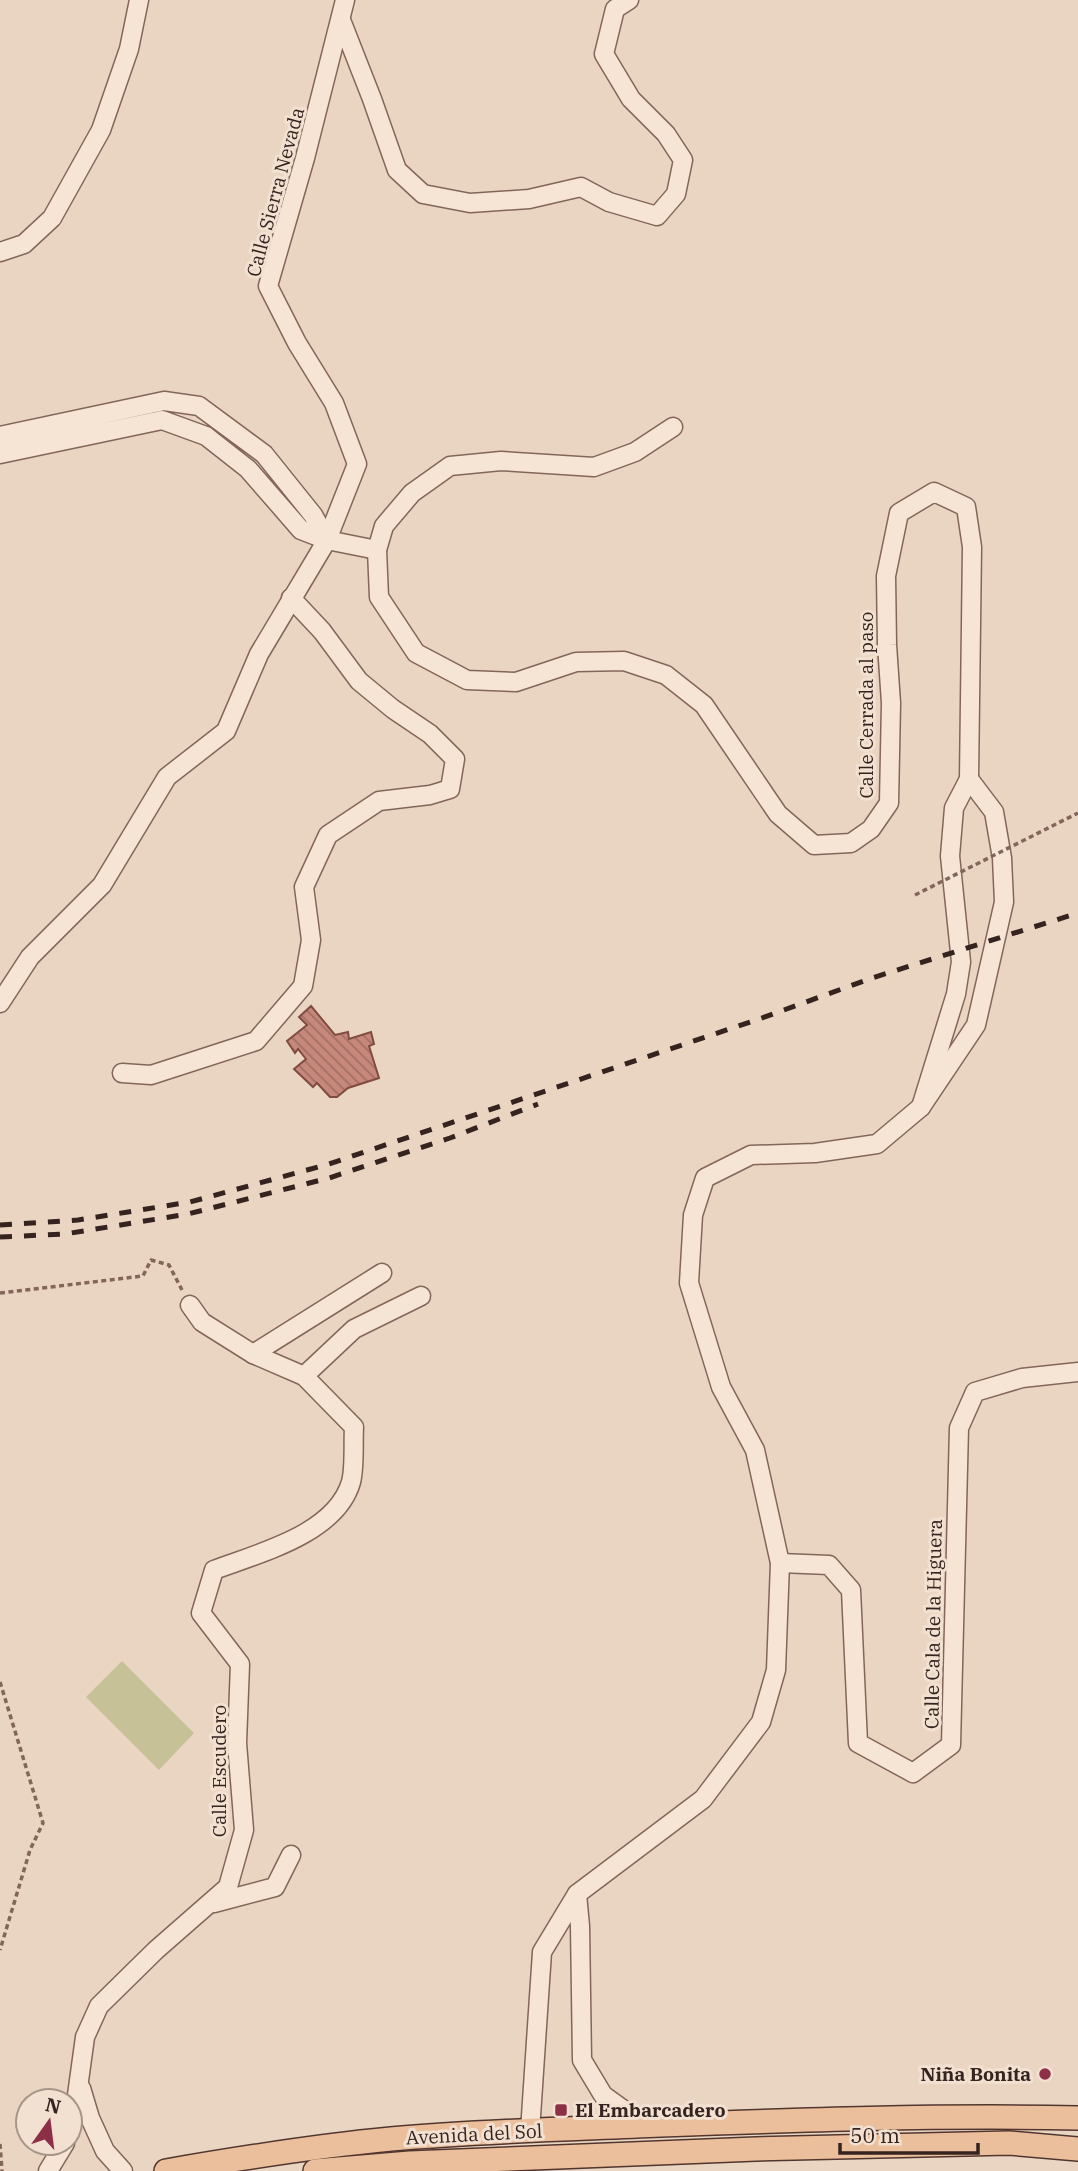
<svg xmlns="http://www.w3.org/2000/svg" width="1078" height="2171" viewBox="0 0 1078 2171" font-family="'IBM Plex Serif',serif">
<defs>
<pattern id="building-back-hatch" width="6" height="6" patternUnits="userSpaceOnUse" patternTransform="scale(1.75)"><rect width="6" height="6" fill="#c6887a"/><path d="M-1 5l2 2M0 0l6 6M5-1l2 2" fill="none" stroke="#a26f63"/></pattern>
</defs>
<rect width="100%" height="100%" fill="#ead5c2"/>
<polygon fill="#c7c197" points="122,1661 194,1733 159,1770 86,1697"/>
<polygon fill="url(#building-back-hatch)" stroke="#804c42" stroke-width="2" points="311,1006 335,1035 348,1032 349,1039 371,1032 374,1044 369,1046 379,1078 348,1088 337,1097 330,1097 317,1083 313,1087 294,1069 306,1059 298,1049 295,1053 287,1041 307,1025 299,1017"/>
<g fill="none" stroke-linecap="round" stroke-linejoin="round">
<g stroke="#83665a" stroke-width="21">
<g id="minor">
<polyline points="341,20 372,99 397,170 423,194 470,203 529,199 581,187 609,202 657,216 676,194 683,160 666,134 631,99 604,54 615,9 629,0"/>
<polyline points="0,252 24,244 52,218 101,130 129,49 139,0"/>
<polyline points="673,427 635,452 594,467 501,461 450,466 412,493 384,526 377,550 379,597 416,653 467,680 516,682 576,662 624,661 666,675 704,705 778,814 814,845 851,843 871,829 889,803 891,703 887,645 886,576 899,513 934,492 966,507 972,547 969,779 954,808 950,856 961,962 956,994 921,1107"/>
<polyline points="0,436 164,401 199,406 264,454 313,515 327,540 301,530 248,469 206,436 162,420 0,454"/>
<polyline points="327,540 377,550"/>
<polyline points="0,1003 30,957 102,885 167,777 226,731 259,654 327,540 357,464 334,403 297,343 268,286 305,158 345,0"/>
<polyline points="122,1073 151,1075 256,1041 303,986 311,940 304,887 328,835 379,801 430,795 450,789 455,759 430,734 393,709 359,681 322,631 291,598"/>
<polyline points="253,1354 382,1273"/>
<polyline points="304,1376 354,1329 421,1296"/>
<polyline points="780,1563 829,1565 851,1590 858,1743 913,1773 951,1745 959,1428 975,1392 1022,1378 1078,1372"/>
<polyline points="577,1894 580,1926 582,2060 603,2095 646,2126"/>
<polyline points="214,1903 275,1887 291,1855"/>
<polyline points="81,2088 90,2118 105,2151 123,2171"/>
<path d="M 70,2130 L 74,2117 L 85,2037 L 99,2006 L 156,1950 L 228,1887 L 244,1830 L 237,1743 L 240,1664 L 201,1613 L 214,1570 C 259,1553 336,1534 351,1482 C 355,1467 353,1443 354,1427 L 304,1376 L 253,1354 L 202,1322 L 190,1305"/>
<polyline points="530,2131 542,1952 577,1894 703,1799 761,1722 776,1670 780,1563 755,1450 721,1387 689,1283 693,1215 705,1178 751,1155 815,1153 877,1144 921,1107 976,1025 1004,902 1002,858 994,812 969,779"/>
<polyline points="48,2171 65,2143"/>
</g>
</g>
<g stroke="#51362f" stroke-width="26">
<g id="major">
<path d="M 166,2171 C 241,2158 316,2146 391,2139 C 481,2131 571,2129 661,2125 C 799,2120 939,2115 1078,2118"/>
<polyline points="315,2171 410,2163 756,2149 1009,2143 1078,2149"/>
</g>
</g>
<g stroke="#83665a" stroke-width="3.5" stroke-dasharray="5 3.5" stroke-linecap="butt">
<polyline points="0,1293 143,1276 151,1260 169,1265 182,1290"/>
<polyline points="0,1682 43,1823 30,1850 0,1950"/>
<polyline points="0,2144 2,2171"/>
</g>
<use href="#minor" stroke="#f6e4d4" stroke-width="18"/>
<use href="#major" stroke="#ecbf9c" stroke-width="23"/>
<g stroke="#34231e" stroke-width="5" stroke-dasharray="12 12" stroke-linecap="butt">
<polyline points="0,1225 78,1220 190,1202 329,1164 762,1018 872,978 1078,913"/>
<polyline points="0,1237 65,1234 188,1214 329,1178 450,1138 538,1104"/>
</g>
<polyline stroke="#83665a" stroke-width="3.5" stroke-dasharray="5 3.5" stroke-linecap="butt" points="915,895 1078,813"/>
</g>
<g fill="#8d2f46" stroke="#f2e1d1" stroke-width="2.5">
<circle cx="1045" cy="2074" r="7"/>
<rect x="554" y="2103" width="14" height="14" rx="3.5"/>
</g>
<g text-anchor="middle" stroke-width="6" stroke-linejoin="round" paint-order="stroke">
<g font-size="19" fill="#34231e" stroke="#f2e1d1">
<text transform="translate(275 192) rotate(-75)" y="7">Calle Sierra Nevada</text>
<text transform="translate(866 705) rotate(-90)" y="7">Calle Cerrada al paso</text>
<text transform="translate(933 1624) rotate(-89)" y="7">Calle Cala de la Higuera</text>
<text transform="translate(219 1771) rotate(-90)" y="7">Calle Escudero</text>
<text transform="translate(474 2134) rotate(-3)" y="7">Avenida del Sol</text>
</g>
<g font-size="19" font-weight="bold" fill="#34231e" stroke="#f2e1d1" text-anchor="end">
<text x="1031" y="2081">Niña Bonita</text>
<text x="575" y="2117" text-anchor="start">El Embarcadero</text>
</g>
</g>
<g transform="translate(49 2122) rotate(14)"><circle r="33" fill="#f2e1d1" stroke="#a69589" stroke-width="2"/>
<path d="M0-5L12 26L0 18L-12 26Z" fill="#8d2f46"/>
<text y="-10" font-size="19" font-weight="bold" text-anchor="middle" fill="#34231e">N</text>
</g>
<path d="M840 2143v10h138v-10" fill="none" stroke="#34231e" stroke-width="3.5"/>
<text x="850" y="2143" font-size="21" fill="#34231e" stroke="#f2e1d1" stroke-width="5" paint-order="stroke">50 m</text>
</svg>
